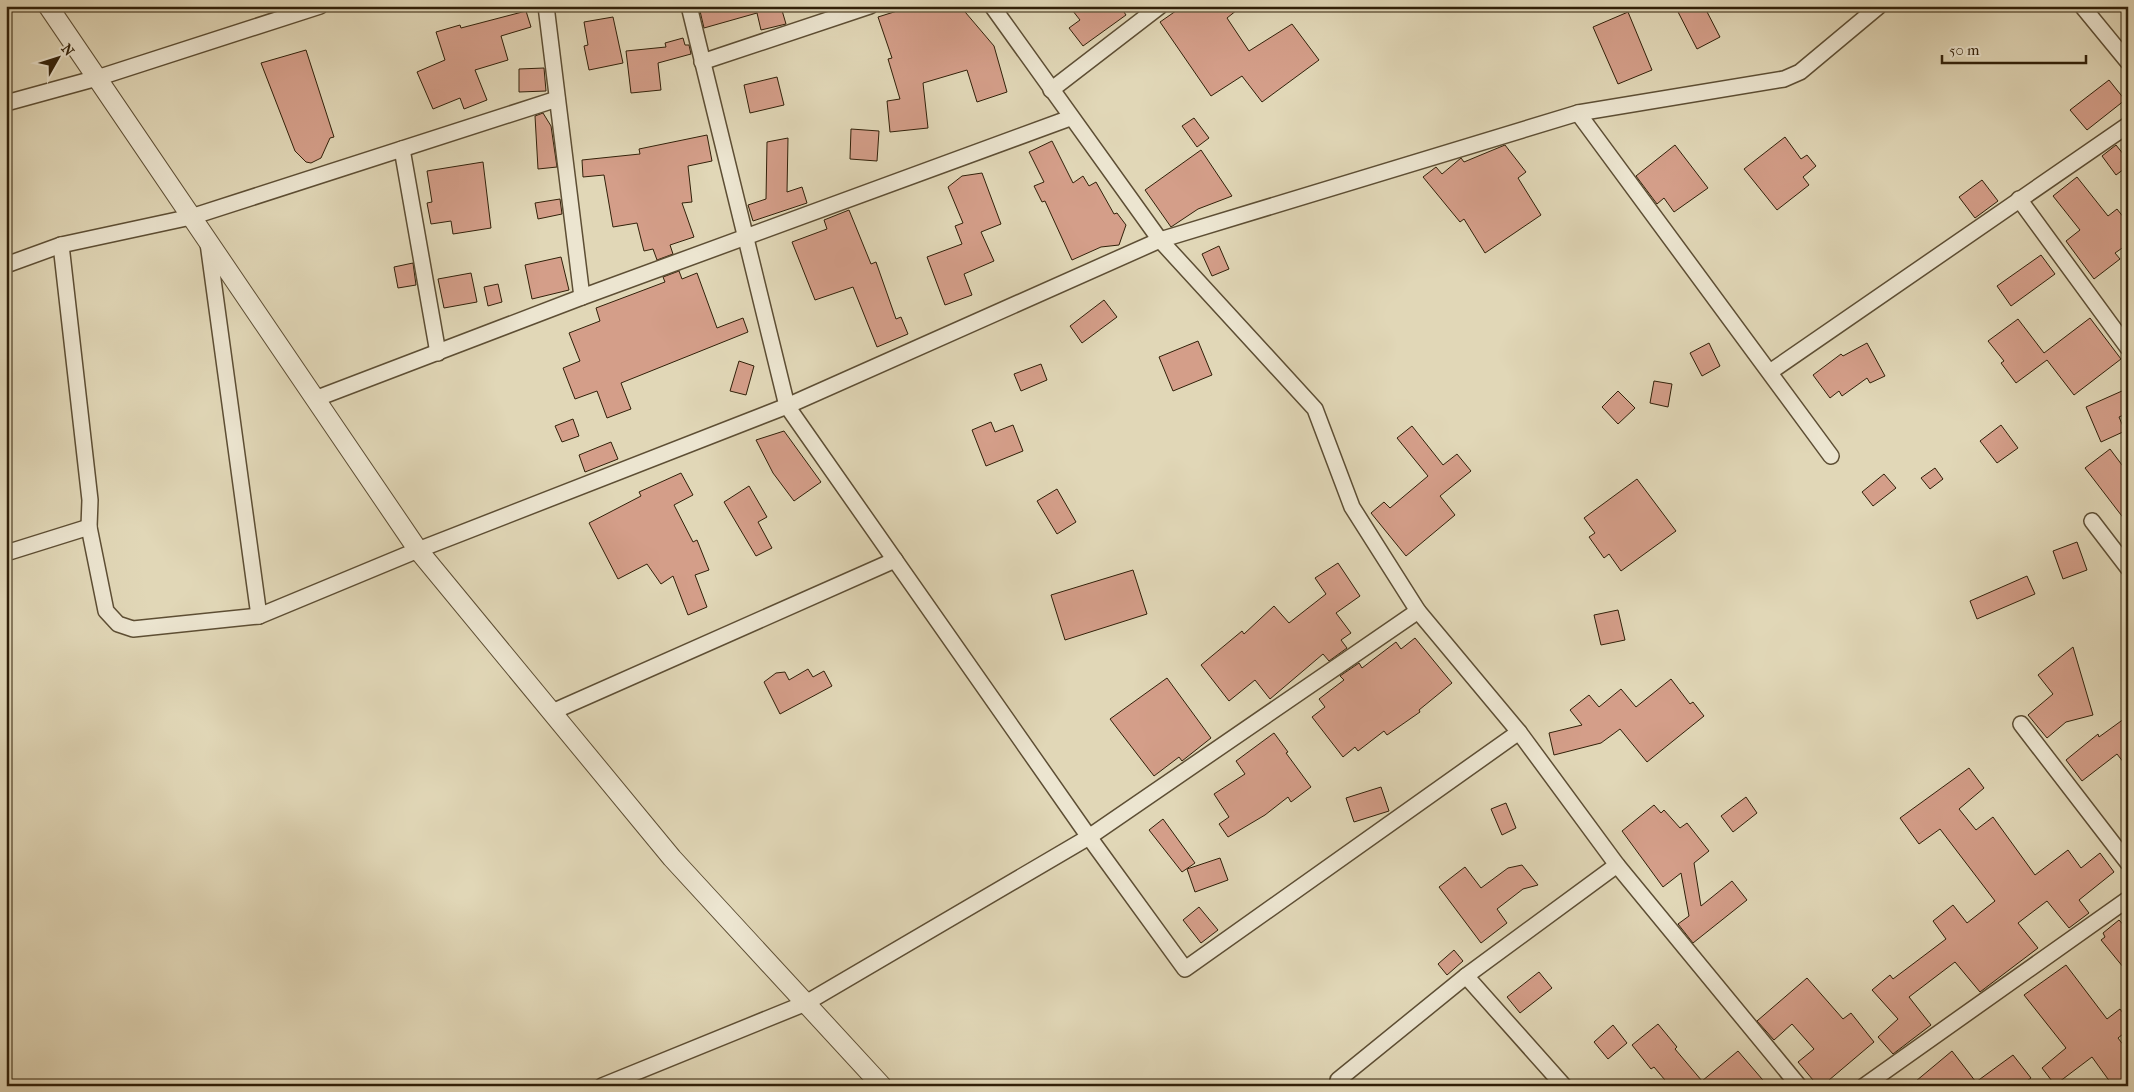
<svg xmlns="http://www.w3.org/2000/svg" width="2134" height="1092" viewBox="0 0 2134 1092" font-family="'IM FELL French Canon',serif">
<rect width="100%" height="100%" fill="#e1d7b7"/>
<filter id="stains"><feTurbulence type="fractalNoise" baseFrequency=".004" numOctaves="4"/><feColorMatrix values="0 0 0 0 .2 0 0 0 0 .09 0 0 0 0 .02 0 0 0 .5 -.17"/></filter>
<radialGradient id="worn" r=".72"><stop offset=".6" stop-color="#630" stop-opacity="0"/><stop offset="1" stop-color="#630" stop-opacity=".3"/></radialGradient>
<g fill="#d49e89" stroke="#312009">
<polygon points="715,6 765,6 765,10 762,11 781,7 786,24 761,30 757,13 704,28 700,11"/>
<polygon points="913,6 960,6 994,46 1007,92 977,102 967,70 923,83 928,128 890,132 887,101 900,99 888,59 892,58 878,17"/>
<polygon points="1069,6 1120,6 1126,15 1083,46 1069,28 1080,20"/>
<polygon points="1183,6 1242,6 1227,18 1249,51 1292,24 1319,60 1262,102 1242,76 1211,96 1160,22"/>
<polygon points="1675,6 1704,6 1720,37 1697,49"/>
<polygon points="526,11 531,27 501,36 508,60 475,70 487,100 464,109 460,98 433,109 417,72 445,60 436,32 460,25 461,28"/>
<polygon points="1628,12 1652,70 1618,84 1593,27"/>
<polygon points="613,17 623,63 589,70 584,46 588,45 584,22"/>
<polygon points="683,38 685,45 689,45 691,54 658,63 661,90 631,93 626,51 666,47 665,43"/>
<polygon points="306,50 334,137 330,138 321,158 311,163 306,162 295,151 261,63"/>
<polygon points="544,68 546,91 519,92 519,69"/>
<polygon points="777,77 784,105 750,113 744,85"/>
<polygon points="2109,80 2125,100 2087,130 2070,110"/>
<polygon points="543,113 551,126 557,167 538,169 535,116"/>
<polygon points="1194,118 1209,138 1197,147 1182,126"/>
<polygon points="851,129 879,131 877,161 850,159"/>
<polygon points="707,135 712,161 688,166 692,202 682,203 694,237 670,245 673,254 657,260 653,249 644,251 637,223 613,227 604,175 583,177 582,160 640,154 639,149"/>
<polygon points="1785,137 1801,159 1807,155 1816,166 1803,177 1809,185 1777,210 1744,169"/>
<polygon points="788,138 787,192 802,187 807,203 753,221 748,205 766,199 767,142"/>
<polygon points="1052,141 1073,183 1083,176 1089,186 1096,182 1114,214 1117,213 1126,225 1119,245 1101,247 1072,260 1045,201 1042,202 1034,186 1044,182 1029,152"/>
<polygon points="1505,145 1526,172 1518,178 1541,215 1485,253 1464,219 1460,222 1423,177 1436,167 1442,174 1461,158 1464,162"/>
<polygon points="1675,145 1708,188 1674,212 1664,198 1657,204 1636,176"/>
<polygon points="2116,145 2128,160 2128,166 2116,175 2102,156"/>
<polygon points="1201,150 1232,196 1198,209 1171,227 1145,190"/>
<polygon points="483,162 491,228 453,234 451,221 431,224 427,203 432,202 427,171"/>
<polygon points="982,173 1001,224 981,232 994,261 964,274 972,295 945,305 927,257 962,244 955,226 963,223 948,187 962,176"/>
<polygon points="2077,177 2108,216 2117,209 2128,223 2128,244 2115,253 2120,259 2094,279 2066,241 2080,230 2053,196"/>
<polygon points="1982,180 1998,201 1975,218 1959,197"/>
<polygon points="560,199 562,214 538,219 535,203"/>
<polygon points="849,210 871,264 876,262 896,319 901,317 908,334 877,347 853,287 815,300 792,242 827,229 824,220"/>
<polygon points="1219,246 1229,269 1212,276 1202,254"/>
<polygon points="2041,255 2055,274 2011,306 1997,286"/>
<polygon points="561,257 569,290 532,299 525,265"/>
<polygon points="413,263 416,285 398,288 394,267"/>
<polygon points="679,271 682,279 697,273 717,328 743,318 748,332 621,383 631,409 607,418 597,391 575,399 563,368 580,361 569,333 600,321 596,308 665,282 663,277"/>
<polygon points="471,273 477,302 444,308 438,279"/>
<polygon points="498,284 502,302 488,306 484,287"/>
<polygon points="1104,300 1117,317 1082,343 1070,326"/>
<polygon points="2090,318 2121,359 2074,395 2047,360 2016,383 2001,363 2004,361 1988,341 2018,319 2044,353"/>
<polygon points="1198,341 1212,375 1173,391 1159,357"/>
<polygon points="1709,343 1720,366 1702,376 1690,353"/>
<polygon points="1867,343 1885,376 1870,383 1867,378 1842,396 1839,391 1830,398 1813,375 1841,354 1843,356"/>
<polygon points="739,361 754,366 746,395 730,391"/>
<polygon points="1041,364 1047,380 1021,391 1014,374"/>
<polygon points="1654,381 1672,384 1668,407 1650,403"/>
<polygon points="1618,391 1635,408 1618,424 1602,407"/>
<polygon points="2122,391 2128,404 2128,413 2119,417 2125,431 2101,442 2086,407"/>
<polygon points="573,419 579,436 562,442 555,426"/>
<polygon points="991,422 995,432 1013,425 1023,451 986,466 972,430"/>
<polygon points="2001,425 2018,448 1997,463 1980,441"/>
<polygon points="1412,426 1443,465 1457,454 1471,471 1440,496 1455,515 1406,556 1371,513 1384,502 1390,508 1428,476 1397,438"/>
<polygon points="784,431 821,482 794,501 773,473 756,440"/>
<polygon points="611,442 618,459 585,472 579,455"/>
<polygon points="2110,449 2128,473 2128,524 2085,468"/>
<polygon points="1935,468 1943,479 1930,489 1921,478"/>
<polygon points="681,473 693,495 674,505 693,542 697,540 709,570 695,575 707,607 688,615 673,576 661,584 647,564 618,579 589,523 641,496 639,492"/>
<polygon points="1884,474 1896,488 1873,506 1862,492"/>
<polygon points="1637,479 1676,531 1621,571 1609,554 1604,558 1589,537 1595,533 1584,518"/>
<polygon points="749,486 767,517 758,522 772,548 756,556 724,502"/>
<polygon points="1057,489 1076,522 1057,534 1037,501"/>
<polygon points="2077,542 2087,570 2063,579 2053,551"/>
<polygon points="1338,563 1360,596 1336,613 1351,633 1341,640 1347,648 1329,661 1323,654 1270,699 1255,680 1229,701 1201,665 1242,631 1244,634 1274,606 1289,623 1326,594 1315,578"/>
<polygon points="1133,570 1147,614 1065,640 1051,595"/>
<polygon points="2027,576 2035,594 1977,619 1970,601"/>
<polygon points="1618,610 1625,640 1601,645 1594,615"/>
<polygon points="1415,638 1452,683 1419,710 1420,712 1387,735 1384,731 1358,751 1355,747 1343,757 1312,717 1325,707 1319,699 1344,680 1340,676 1359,663 1362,668 1396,642 1401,649"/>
<polygon points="2073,647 2093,715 2066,722 2047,738 2028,715 2053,694 2038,675"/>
<polygon points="808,669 813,677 824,671 832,686 780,714 764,682 776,673 785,672 789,680"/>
<polygon points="1167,678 1211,738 1182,761 1179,757 1154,776 1110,719"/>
<polygon points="1671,679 1690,704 1693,702 1704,716 1647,762 1620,729 1601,743 1554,755 1549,733 1582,725 1570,710 1589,695 1599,707 1621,689 1636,707"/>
<polygon points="2128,716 2128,768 2117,754 2082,781 2066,760 2098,734 2099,737"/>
<polygon points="1274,733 1288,752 1286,753 1311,787 1291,802 1288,797 1265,815 1228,837 1219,824 1229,817 1214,794 1245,774 1236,761"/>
<polygon points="1969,768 1984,788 1959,809 1976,830 1993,817 2035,875 2068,850 2081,868 2100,853 2114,872 2079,900 2089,913 2069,928 2047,901 2018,923 2038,948 1980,992 1955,962 1909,997 1931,1025 1893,1054 1878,1037 1898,1019 1872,990 1890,975 1893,979 1946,939 1933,921 1953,905 1967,923 1995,901 1940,829 1919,844 1900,818"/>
<polygon points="1381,787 1389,811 1354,822 1346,798"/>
<polygon points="1746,797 1757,813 1733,832 1721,816"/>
<polygon points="1506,803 1516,828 1502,835 1491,809"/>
<polygon points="1654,805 1661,813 1664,810 1680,828 1687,823 1709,851 1694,863 1701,906 1732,881 1747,900 1693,943 1678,924 1689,916 1681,873 1663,887 1622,831"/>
<polygon points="1163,819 1195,863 1182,872 1149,830"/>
<polygon points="1220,858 1228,880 1195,892 1187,869"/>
<polygon points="1522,865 1538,885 1523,889 1497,909 1507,923 1481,943 1439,887 1465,867 1481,888 1508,868"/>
<polygon points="1199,907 1218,930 1201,943 1183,920"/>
<polygon points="2119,920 2128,930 2128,973 2101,940 2105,937 2103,933"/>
<polygon points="1454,950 1463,961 1447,975 1438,964"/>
<polygon points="2066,965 2107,1019 2120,1009 2128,1020 2128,1030 2118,1038 2128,1051 2128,1086 2113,1086 2092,1057 2055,1085 2042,1068 2066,1048 2024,995"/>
<polygon points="1539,972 1552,988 1520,1013 1507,997"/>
<polygon points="1807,978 1843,1019 1851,1013 1874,1042 1822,1086 1818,1086 1798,1062 1814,1049 1792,1024 1774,1040 1757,1021"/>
<polygon points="1658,1024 1677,1047 1675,1049 1702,1081 1738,1051 1768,1086 1670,1086 1654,1067 1651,1069 1632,1045"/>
<polygon points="1613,1025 1627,1043 1608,1059 1594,1042"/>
<polygon points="1952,1051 1976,1082 2013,1055 2031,1078 2020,1086 1910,1086"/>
</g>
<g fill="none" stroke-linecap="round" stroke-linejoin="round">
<g stroke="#5d4e34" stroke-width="18">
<g id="minor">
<polyline points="546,6 582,297"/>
<polyline points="689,6 787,406 1089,837 1185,969 1519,732"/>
<polyline points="992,6 1160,240 1315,409 1352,507 1418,611 1519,732 1617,865 1799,1086"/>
<polyline points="2082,6 2128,62"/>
<polyline points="702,62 870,6"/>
<polyline points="1051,90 1160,6"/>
<polyline points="6,103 97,78 320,6"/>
<polyline points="1578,113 1831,456"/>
<polyline points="402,149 438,353"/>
<polyline points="2019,199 2128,348"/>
<polyline points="208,243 259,616"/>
<polyline points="61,245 90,500 89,527 106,611 118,624 133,629 259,616 418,550 787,406 1160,240 1578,113 1784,79 1800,72 1879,6"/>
<polyline points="6,265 61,245 191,217 557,99"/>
<polyline points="1770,372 2128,125"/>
<polyline points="315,399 582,297 1070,118"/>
<polyline points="2092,521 2128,568"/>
<polyline points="6,553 89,527"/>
<polyline points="552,712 895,560"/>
<polyline points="2021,724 2128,863"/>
<polyline points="1466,976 1564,1086"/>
<polyline points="1338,1080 1466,976 1617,865"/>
<polyline points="602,1086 806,1003 1089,837 1418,611"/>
<polyline points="1864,1086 2128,899"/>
</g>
</g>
<g stroke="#5d4e34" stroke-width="21">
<polyline id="tertiary" points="48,6 418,550 672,858 882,1086"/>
</g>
<use href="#minor" stroke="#ece5d0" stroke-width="15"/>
<use href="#tertiary" stroke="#ece5d0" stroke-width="19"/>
<polyline stroke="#312009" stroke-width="4" stroke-dasharray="9 9" stroke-linecap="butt" points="2125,6 2128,10"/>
</g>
<rect width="2134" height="1092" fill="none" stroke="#e1d7b7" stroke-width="25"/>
<rect x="8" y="8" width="2119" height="1077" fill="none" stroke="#312009" stroke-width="2.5"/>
<rect x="12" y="12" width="2109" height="1067" fill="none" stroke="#312009"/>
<g transform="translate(58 58) rotate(51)" stroke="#ece5d0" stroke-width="4" paint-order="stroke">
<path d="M0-4L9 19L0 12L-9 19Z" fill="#312009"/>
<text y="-8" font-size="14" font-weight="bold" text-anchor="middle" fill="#312009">N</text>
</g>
<path d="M1942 55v8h144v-8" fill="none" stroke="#312009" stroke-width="2.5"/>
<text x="1949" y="55" font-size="15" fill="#312009" stroke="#ece5d0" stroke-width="4" paint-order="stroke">50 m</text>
<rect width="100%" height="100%" filter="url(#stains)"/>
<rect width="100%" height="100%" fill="url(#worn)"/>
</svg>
